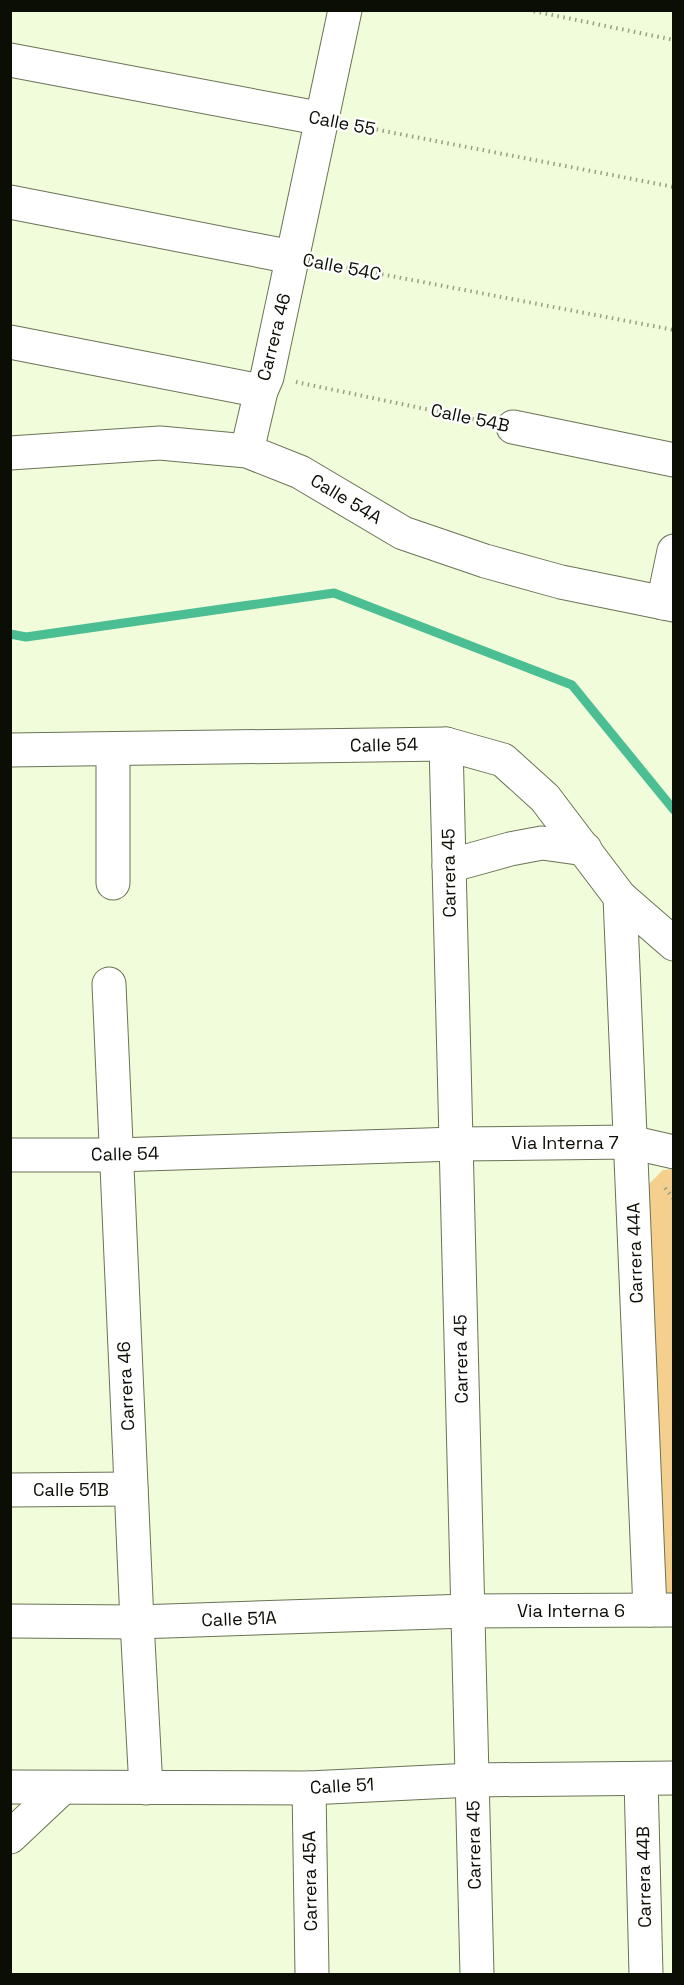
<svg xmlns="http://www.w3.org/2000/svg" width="684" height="1985" viewBox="0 0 684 1985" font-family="'Space Grotesk',sans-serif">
<rect width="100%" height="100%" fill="#f1fcdb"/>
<polygon fill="#f5cf8e" points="673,1169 673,1597 659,1597 642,1191 663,1170"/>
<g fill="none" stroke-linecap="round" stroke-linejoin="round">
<polyline stroke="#4bbe93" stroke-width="9" points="10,634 26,637 334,593 572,685 674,810"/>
<g stroke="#697356" stroke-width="35">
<g id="minor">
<polyline points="10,60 323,119"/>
<polyline points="10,202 292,257"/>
<polyline points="10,342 261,391"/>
<polyline points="513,427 674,460"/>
<polyline points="247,451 261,391 267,377 345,10"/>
<polyline points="10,453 160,443 247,451 300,472 403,533 485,561 561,582 674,605"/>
<polyline points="663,603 674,551"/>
<polyline points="446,744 477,1974"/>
<polyline points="113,749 113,883"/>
<polyline points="10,750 446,744 503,760 545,798 620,897 674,944"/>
<polyline points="449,866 510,849 542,843 585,849"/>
<polyline points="620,897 650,1610"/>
<polyline points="109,984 137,1622 146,1788"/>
<polyline points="10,1155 115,1155 456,1144 630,1142 674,1152"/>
<polyline points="10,1490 131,1489"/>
<polyline points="10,1621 137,1622 468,1611 674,1610"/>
<polyline points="641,1779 646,1974"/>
<polyline points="10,1787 309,1788 472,1780 674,1778"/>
<polyline points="309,1788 312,1974"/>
<polyline points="10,1837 62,1788"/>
</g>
</g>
<g stroke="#979f87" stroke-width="4" stroke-dasharray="1.5 4.5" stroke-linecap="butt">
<polyline points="528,10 674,40"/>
<polyline points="353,125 674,187"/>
<polyline points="323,263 674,330"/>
<polyline points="296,382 483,421"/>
<polyline points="665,1188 674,1199"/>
</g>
<use href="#minor" stroke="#fff" stroke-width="33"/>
</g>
<g text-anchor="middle" stroke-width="4.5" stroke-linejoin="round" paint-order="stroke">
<g font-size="18" fill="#0a0e04" stroke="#fff">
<text transform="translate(342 123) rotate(11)" y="6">Calle 55</text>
<text transform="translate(342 267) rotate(11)" y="6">Calle 54C</text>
<text transform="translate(274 337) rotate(-76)" y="6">Carrera 46</text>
<text transform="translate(470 418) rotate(12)" y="6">Calle 54B</text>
<text transform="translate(346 499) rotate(31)" y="6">Calle 54A</text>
<text transform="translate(384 745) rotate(-1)" y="6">Calle 54</text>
<text transform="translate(449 873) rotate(-91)" y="6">Carrera 45</text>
<text x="565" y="1149">Via Interna 7</text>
<text transform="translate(125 1154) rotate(-1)" y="6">Calle 54</text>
<text transform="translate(635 1253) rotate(-92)" y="6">Carrera 44A</text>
<text transform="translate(461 1359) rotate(-91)" y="6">Carrera 45</text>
<text transform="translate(126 1386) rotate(-93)" y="6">Carrera 46</text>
<text x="71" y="1496">Calle 51B</text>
<text x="571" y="1617">Via Interna 6</text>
<text transform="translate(239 1619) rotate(-2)" y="6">Calle 51A</text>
<text transform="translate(342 1786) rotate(-3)" y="6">Calle 51</text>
<text transform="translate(474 1845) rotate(-91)" y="6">Carrera 45</text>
<text transform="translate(644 1877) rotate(-91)" y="6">Carrera 44B</text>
<text transform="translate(310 1881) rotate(-91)" y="6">Carrera 45A</text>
</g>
</g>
<rect width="684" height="1985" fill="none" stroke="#0a0e04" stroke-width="24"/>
</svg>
